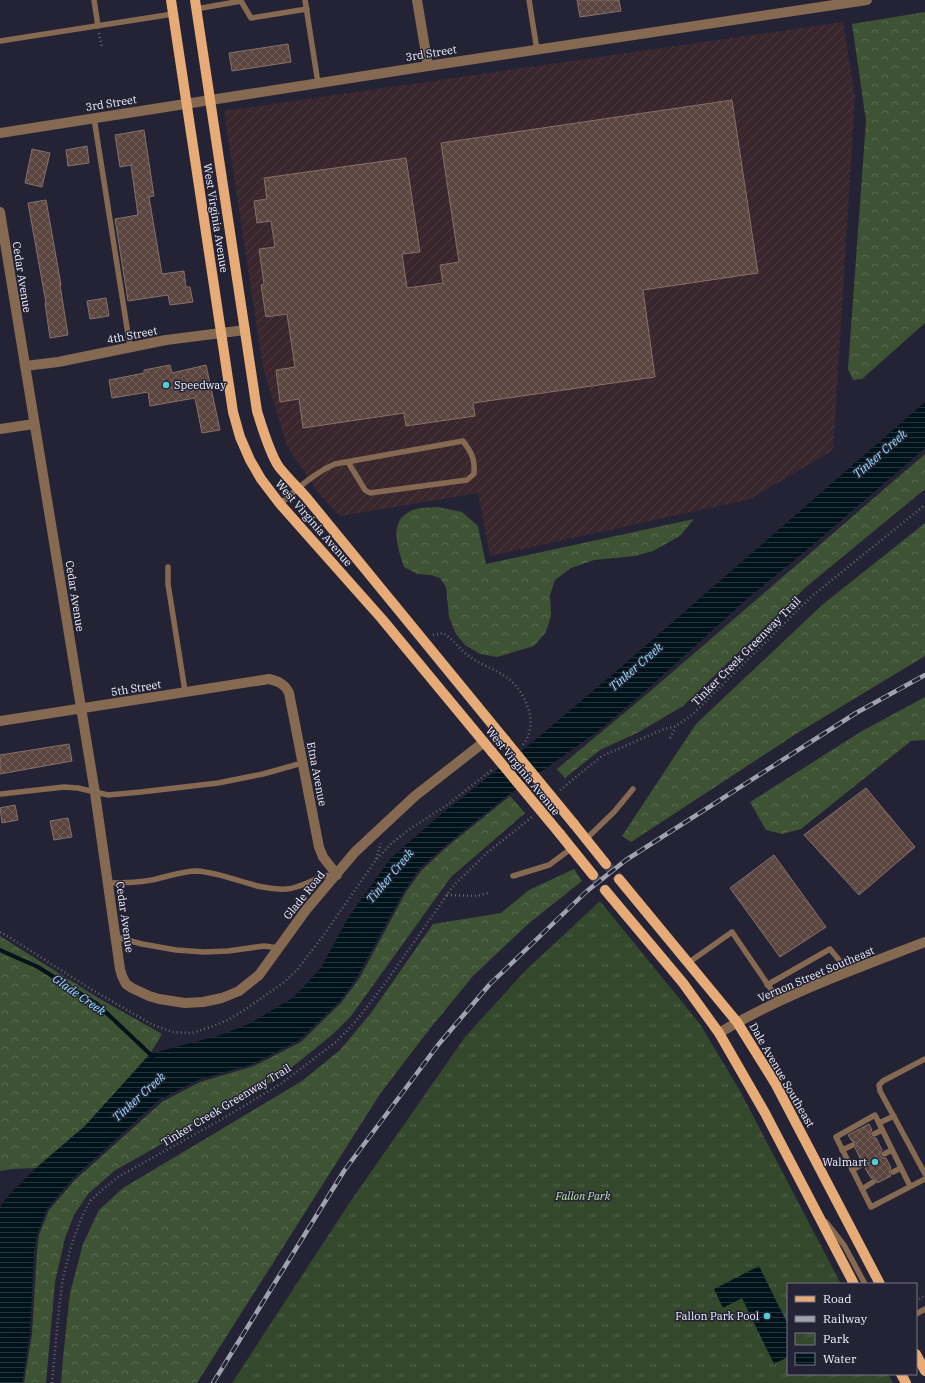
<svg xmlns="http://www.w3.org/2000/svg" width="925" height="1383" viewBox="0 0 925 1383" font-family="'IBM Plex Serif',serif">
<defs>
<pattern id="industrial-furrows" width="10" height="10" patternUnits="userSpaceOnUse"><rect width="10" height="10" fill="#3a272d"/><path d="M-1 1l2-2M0 10L10 0M9 11l2-2" fill="none" stroke="#4d3c42"/></pattern>
<pattern id="forest-crowns" width="20" height="18" patternUnits="userSpaceOnUse"><rect width="20" height="18" fill="#3d5334"/><path d="M2 6a3 3 0 1 1 6 0M12 15a3 3 0 1 1 6 0" fill="none" stroke="#596c52"/></pattern>
<pattern id="park-tufts" width="24" height="20" patternUnits="userSpaceOnUse"><rect width="24" height="20" fill="#34482c"/><path d="M3 7l-1-3M5 7V3M7 7l1-3M15 17l-1-3M17 17v-4M19 17l1-3" fill="none" stroke="#52634c"/></pattern>
<pattern id="water-rules" width="6" height="5" patternUnits="userSpaceOnUse"><rect width="6" height="5" fill="#00121a"/><path d="M0 2.5h6" fill="none" stroke="#26353c"/></pattern>
<pattern id="building-cross-hatch" width="8" height="8" patternUnits="userSpaceOnUse"><rect width="8" height="8" fill="#5a443e"/><path d="M0 0l8 8M0 8l8-8" fill="none" stroke="#725f5b"/></pattern>
</defs>
<rect width="100%" height="100%" fill="#242335"/>
<polygon fill="url(#industrial-furrows)" points="843,22 855,96 833,450 750,499 490,556 478,493 340,516 319,494 287,446 263,367 224,111"/>
<g fill="url(#forest-crowns)">
<polygon points="925,12 925,323 862,379 853,380 848,369 866,121 852,24"/>
<polygon points="925,454 925,489 806,587 683,706 639,732 600,750 565,778 557,769 647,694"/>
<path d="M 438,507 L 462,512 L 478,526 L 486,564 L 694,519 L 680,536 L 653,551 L 635,556 L 594,560 L 571,568 L 555,580 L 550,595 L 551,616 L 546,632 L 534,646 L 497,657 L 480,654 L 465,645 L 456,634 L 449,617 L 446,587 L 440,578 L 431,575 L 417,574 L 404,567 C 398,548 387,520 413,510 C 420,507 430,508 438,507 Z"/>
<polygon points="925,523 925,656 796,734 631,842 622,836 696,724 822,605"/>
<polygon points="925,697 925,740 911,741 801,829 782,834 766,830 750,802 862,731"/>
<polygon points="510,796 525,813 451,877 351,1016 333,1034 280,1077 114,1171 88,1194 74,1215 65,1238 55,1282 46,1383 24,1383 32,1334 37,1252 39,1235 49,1210 75,1180 162,1102 200,1082 254,1066 301,1042 341,1003 359,979 406,892 421,871 448,846"/>
<polygon points="574,869 582,881 528,924 473,976 428,1031 380,1094 197,1383 61,1383 63,1358 70,1293 83,1244 99,1210 123,1188 302,1081 340,1050 371,1013 433,924 501,913 529,890"/>
<polygon points="0,936 100,999 162,1034 150,1054 85,1126 36,1168 12,1169 0,1171"/>
</g>
<polygon fill="url(#park-tufts)" points="600,901 700,1024 739,1089 841,1284 788,1284 788,1374 888,1374 893,1383 232,1383 348,1205 465,1037 526,970"/>
<g fill="url(#water-rules)">
<polygon points="925,402 925,448 808,549 748,598 643,693 597,732 508,795 447,844 419,869 404,891 357,977 340,1001 299,1040 253,1064 200,1079 160,1099 73,1178 47,1209 37,1234 34,1251 30,1333 22,1383 0,1383 0,1207 6,1198 36,1168 85,1126 150,1054 221,1035 251,1023 294,997 321,968 348,918 391,858 439,816 535,740 619,669"/>
<polygon points="759,1266 788,1325 788,1357 774,1364 742,1298 723,1308 714,1289"/>
</g>
<g fill="none" stroke-linecap="round" stroke-linejoin="round">
<polyline stroke="#00121a" stroke-width="4" points="0,950 38,967 97,1004 150,1054 153,1058"/>
</g>
<g fill="url(#building-cross-hatch)" stroke="#877069">
<polygon points="577,0 619,0 621,11 580,17"/>
<polygon points="288,44 291,62 232,71 229,53"/>
<polygon points="732,100 758,273 643,290 655,377 473,403 475,416 406,426 404,413 303,428 299,399 280,402 276,370 295,367 287,314 266,317 261,285 264,284 259,249 275,247 271,221 257,223 254,201 267,199 264,178 406,158 420,252 402,254 407,288 443,283 440,265 459,262 441,143"/>
<polygon points="144,130 154,196 149,197 162,274 184,271 186,287 190,287 193,302 170,305 168,295 128,301 115,219 138,215 131,165 120,167 115,135"/>
<polygon points="87,146 89,163 68,166 66,150"/>
<polygon points="32,149 50,153 42,187 25,183"/>
<polygon points="46,200 61,285 60,285 68,335 50,338 45,303 46,303 28,203"/>
<polygon points="106,298 109,316 90,319 87,301"/>
<polygon points="170,365 172,373 206,365 220,430 202,433 195,398 150,406 148,392 112,398 109,380 144,373 144,370"/>
<polygon points="69,744 72,761 0,774 0,755"/>
<polygon points="866,788 915,847 859,895 804,835"/>
<polygon points="15,805 18,820 2,823 0,808"/>
<polygon points="68,818 72,837 54,840 50,821"/>
<polygon points="774,855 826,927 780,957 730,888"/>
<polygon points="869,1124 872,1130 870,1133 870,1136 873,1138 876,1138 882,1150 880,1153 880,1156 883,1158 886,1158 891,1168 889,1172 891,1176 877,1183 875,1178 871,1178 865,1168 867,1166 867,1162 865,1160 861,1160 855,1148 857,1146 857,1143 852,1141 848,1135"/>
</g>
<g fill="none" stroke-linecap="round" stroke-linejoin="round">
<g stroke="#434253" stroke-width="10" stroke-dasharray="10 5" stroke-linecap="butt">
<polyline points="606,864 619,879"/>
<polyline points="593,875 605,890"/>
</g>
<g stroke="#656575" stroke-width="2.5" stroke-dasharray="1 3" stroke-linecap="butt">
<polyline points="99,33 102,48"/>
<path d="M 433,635 L 443,633 C 453,639 460,650 470,657 C 483,666 498,670 510,680 C 528,696 539,726 522,746"/>
<polyline points="670,738 676,727"/>
<polyline points="560,790 602,756 664,729 676,726 692,715 812,596 925,505"/>
<polyline points="376,859 381,843"/>
<polyline points="447,895 477,896 488,893"/>
<polyline points="0,932 9,937 89,988 153,1025 173,1032 192,1033 211,1027 228,1020 246,1009 283,983 297,970 323,936 376,860 392,843 411,828 447,805 493,769"/>
<polyline points="916,1302 925,1295"/>
<polyline points="52,1383 59,1308 63,1278 72,1243 83,1214 91,1200 102,1190 118,1177 222,1119 282,1083 336,1042 356,1021 386,982 454,885 487,853 532,817"/>
</g>
<g stroke="#856950" stroke-width="5.5">
<polyline points="94,0 98,26"/>
<polyline points="305,0 318,83"/>
<polyline points="529,0 537,50"/>
<polyline points="196,9 241,1 251,18 307,9"/>
<polyline points="0,41 173,14"/>
<polyline points="94,118 130,347"/>
<path d="M 280,504 C 297,489 314,473 335,464 L 463,441 C 472,453 475,459 474,474 L 467,480 L 370,493 L 365,490 L 348,462"/>
<polyline points="168,567 168,584 185,691"/>
<polyline points="1,794 64,787 78,788 108,795 141,792 218,783 263,774 302,763"/>
<polyline points="586,839 614,812 633,789"/>
<polyline points="513,876 549,865 572,848"/>
<path d="M 109,883 C 123,883 137,883 152,880 C 166,877 182,871 197,871 C 228,873 255,891 287,889 C 299,888 310,881 321,877 C 326,875 331,875 336,875"/>
<polyline points="116,937 142,944 176,950 204,952 228,951 264,946 279,948"/>
<polyline points="688,963 732,932 779,1001"/>
<polyline points="767,985 830,949 849,972"/>
<polyline points="925,1059 883,1081 879,1085 880,1091 925,1174"/>
<polyline points="879,1123 894,1116"/>
<polyline points="874,1134 882,1130"/>
<polyline points="842,1150 853,1145"/>
<polyline points="884,1154 892,1150"/>
<polyline points="852,1170 863,1164"/>
<polyline points="893,1172 901,1168"/>
<polyline points="910,1186 875,1115 836,1137 871,1207 925,1179"/>
<polyline points="862,1189 873,1182"/>
<polyline points="826,1222 844,1245 865,1284"/>
<polyline points="916,1314 925,1309"/>
</g>
<g stroke="#856950" stroke-width="10">
<polyline points="417,0 428,66"/>
<polyline points="0,212 95,793 120,969 122,976 126,984 132,988 149,996 159,999 185,1003 203,1002 222,998 239,991 259,975 306,910 355,852 415,796 484,742"/>
<polyline points="25,366 58,362 166,340 245,330"/>
<polyline points="0,429 34,424"/>
<path d="M 0,721 L 269,679 C 278,681 285,684 289,693 L 319,847 L 323,857 L 337,875"/>
<path d="M 719,1033 C 784,994 855,969 925,942"/>
</g>
<polyline stroke="#856950" stroke-width="10" points="0,133 428,66 867,0"/>
<g stroke="#e6ab76" stroke-width="10">
<polyline points="171,0 233,412 240,437 250,460 261,479 280,504 382,619 492,752"/>
<path d="M 195,0 L 257,411 C 262,427 270,454 279,467 C 287,477 297,487 306,497 L 505,740"/>
<polyline points="574,824 606,864"/>
<polyline points="560,834 593,875"/>
<polyline points="619,879 737,1022 775,1083 880,1284"/>
<polyline points="605,890 683,983 719,1033 765,1113 854,1284"/>
<polyline points="916,1354 925,1371"/>
<polyline points="901,1374 906,1383"/>
</g>
<g stroke="#a1a1af" stroke-width="4.5">
<polyline id="rail" points="213,1383 344,1171 438,1045 490,984 587,891 626,860 856,713 925,675"/>
</g>
<use href="#rail" stroke="#242335" stroke-width="3" stroke-dasharray="9" stroke-linecap="butt"/>
<g stroke="#e6ab76" stroke-width="10">
<polyline points="505,740 574,824"/>
<polyline points="492,752 560,834"/>
</g>
</g>
<g fill="#52ccd6" stroke="#242335" stroke-width="1.5">
<circle cx="166" cy="385" r="4"/>
<circle cx="875" cy="1162" r="4"/>
<circle cx="767" cy="1316" r="4"/>
</g>
<g text-anchor="middle" stroke-width="3" stroke-linejoin="round" paint-order="stroke">
<g font-size="11" fill="#f0f0fc" stroke="#242335">
<text transform="translate(431 53) rotate(-9)" y="4">3rd Street</text>
<text transform="translate(111 103) rotate(-9)" y="4">3rd Street</text>
<text transform="translate(216 218) rotate(81)" y="4">West Virginia Avenue</text>
<text transform="translate(22 277) rotate(81)" y="4">Cedar Avenue</text>
<text transform="translate(132 335) rotate(-11)" y="4">4th Street</text>
<text transform="translate(314 523) rotate(49)" y="4">West Virginia Avenue</text>
<text transform="translate(75 596) rotate(81)" y="4">Cedar Avenue</text>
<text transform="translate(746 651) rotate(-45)" y="4">Tinker Creek Greenway Trail</text>
<text transform="translate(136 688) rotate(-9)" y="4">5th Street</text>
<text transform="translate(523 771) rotate(51)" y="4">West Virginia Avenue</text>
<text transform="translate(317 774) rotate(79)" y="4">Etna Avenue</text>
<text transform="translate(304 895) rotate(-51)" y="4">Glade Road</text>
<text transform="translate(125 917) rotate(82)" y="4">Cedar Avenue</text>
<text transform="translate(816 974) rotate(-23)" y="4">Vernon Street Southeast</text>
<text transform="translate(782 1075) rotate(60)" y="4">Dale Avenue Southeast</text>
<text transform="translate(226 1105) rotate(-31)" y="4">Tinker Creek Greenway Trail</text>
</g>
<g font-size="11" fill="#f0f0fc" stroke="#242335" text-anchor="end">
<text x="174" y="389" text-anchor="start">Speedway</text>
<text x="867" y="1166">Walmart</text>
<text x="759" y="1320">Fallon Park Pool</text>
</g>
<g font-size="11" font-style="italic" fill="#bbe3ac" stroke="#242335">
<text x="583" y="1200">Fallon Park</text>
</g>
<g font-size="12" font-style="italic" fill="#94e0fe" stroke="#242335">
<text transform="translate(880 454) rotate(-41)" y="4">Tinker Creek</text>
<text transform="translate(636 667) rotate(-41)" y="4">Tinker Creek</text>
<text transform="translate(390 876) rotate(-50)" y="4">Tinker Creek</text>
<text transform="translate(79 995) rotate(35)" y="4">Glade Creek</text>
<text transform="translate(139 1097) rotate(-42)" y="4">Tinker Creek</text>
</g>
</g>
<rect x="787" y="1283" width="130" height="92" fill="#242335" stroke="#767585"/>
<rect x="795" y="1296" width="20" height="6" fill="#e6ab76" stroke="#767585"/>
<text x="823" y="1303" font-size="12" fill="#f0f0fc">Road</text>
<rect x="795" y="1316" width="20" height="6" fill="#a1a1af" stroke="#767585"/>
<text x="823" y="1323" font-size="12" fill="#f0f0fc">Railway</text>
<rect x="795" y="1333" width="20" height="12" fill="url(#park-tufts)" stroke="#767585"/>
<text x="823" y="1343" font-size="12" fill="#f0f0fc">Park</text>
<rect x="795" y="1353" width="20" height="12" fill="url(#water-rules)" stroke="#767585"/>
<text x="823" y="1363" font-size="12" fill="#f0f0fc">Water</text>
</svg>
